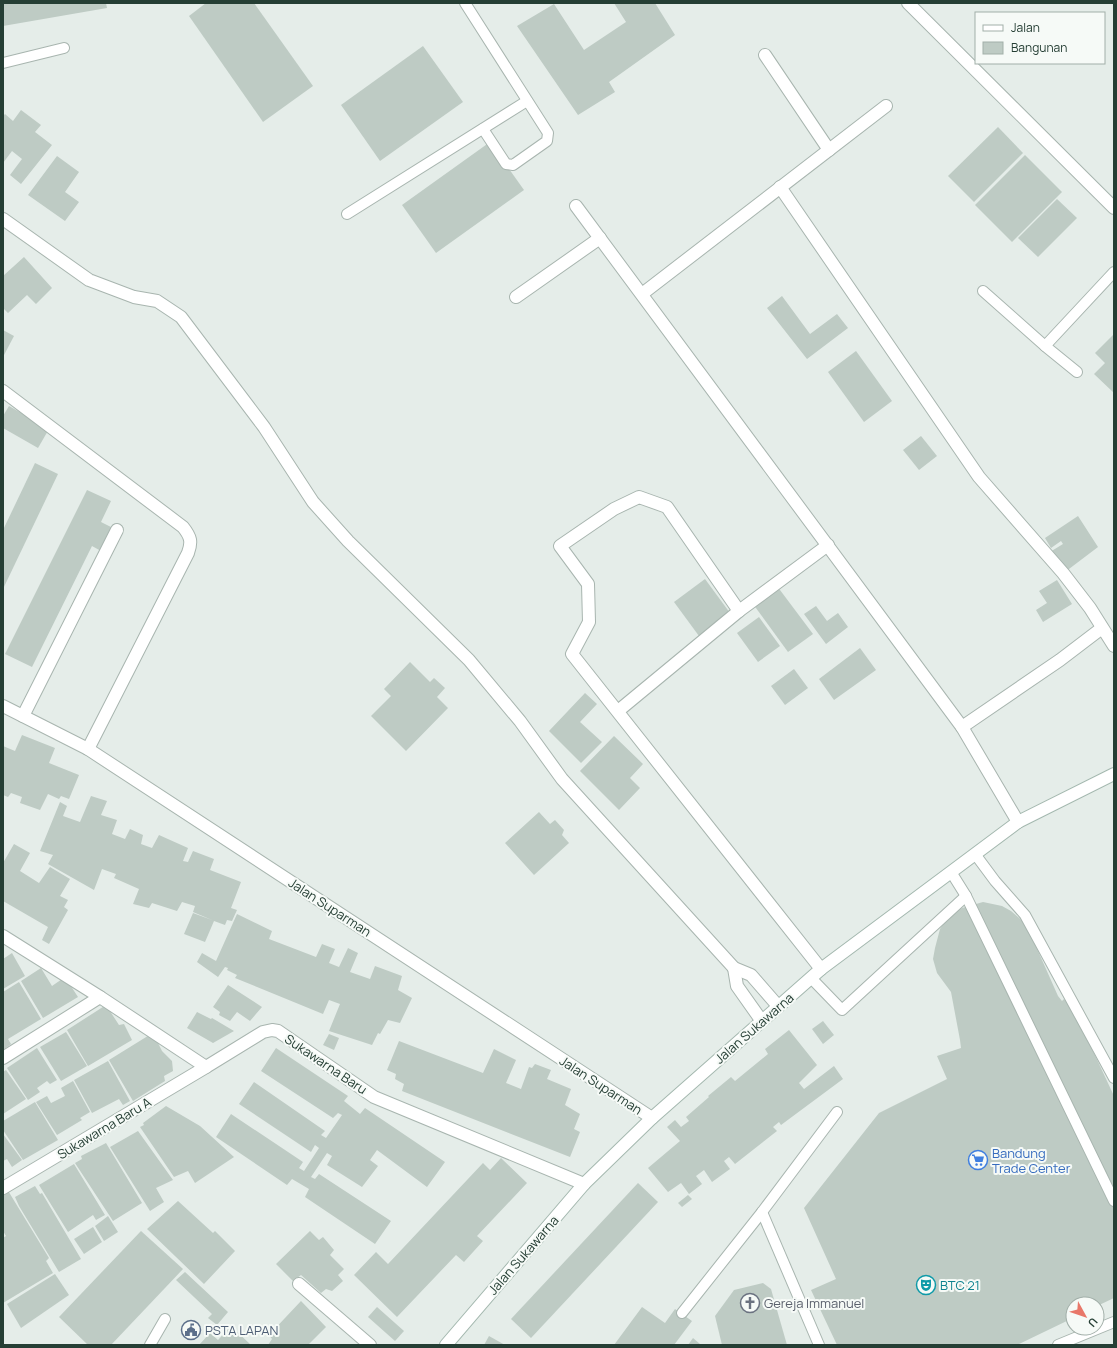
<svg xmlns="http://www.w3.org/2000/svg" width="1117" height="1348" viewBox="0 0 1117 1348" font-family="Manrope,sans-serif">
<rect width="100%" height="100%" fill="#e5ede9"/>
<g fill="#becbc4">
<polygon points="3,3 106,3 107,8 3,26"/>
<polygon points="206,3 254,3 313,86 263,122 189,16"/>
<polygon points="614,3 655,3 675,35 609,82 615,92 578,115 517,26 554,4 584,50 626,22"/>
<polygon points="423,46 463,102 380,161 341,105"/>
<polygon points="21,110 41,125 35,132 52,145 21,184 10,175 22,159 12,151 3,163 3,116 5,114 13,121"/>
<polygon points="998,127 1023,153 974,202 948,176"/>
<polygon points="490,142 524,190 436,253 402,205"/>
<polygon points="1025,155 1062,192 1012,242 975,205"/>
<polygon points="57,156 79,172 65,192 79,202 65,221 28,195"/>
<polygon points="1057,199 1077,218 1038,257 1018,238"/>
<polygon points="24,257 52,288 36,304 27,295 8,313 3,308 3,276"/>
<polygon points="782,296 810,334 837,314 848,328 807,359 767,308"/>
<polygon points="3,330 14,336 3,357"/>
<polygon points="1114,334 1114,393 1094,374 1105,363 1095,353"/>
<polygon points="856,351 892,401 864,422 828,372"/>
<polygon points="9,406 49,429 38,448 3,428 3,416"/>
<polygon points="921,436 937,456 919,470 903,450"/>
<polygon points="35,463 58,474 3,589 3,530"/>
<polygon points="87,490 111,501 101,522 113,528 101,551 92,546 32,667 5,654"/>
<polygon points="1078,516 1098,547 1065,572 1050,552 1063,544 1061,541 1051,548 1045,538"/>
<polygon points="705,579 730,613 699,636 674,602"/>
<polygon points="1057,580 1072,604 1043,622 1036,610 1047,603 1039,591"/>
<polygon points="777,586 813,634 788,652 753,604"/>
<polygon points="816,606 827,621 838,613 848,627 826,644 804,614"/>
<polygon points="759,617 780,646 758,662 737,633"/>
<polygon points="860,648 876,670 834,700 819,679"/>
<polygon points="410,662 430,682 434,678 445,688 437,697 448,708 406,751 371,716 391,696 384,689"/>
<polygon points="794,669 808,688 785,705 771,686"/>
<polygon points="585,693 597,704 580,722 602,742 581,763 549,731"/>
<polygon points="22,735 55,748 49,763 79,775 69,799 61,796 59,799 48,794 40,810 20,803 22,797 11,793 8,797 3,795 3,746 15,751"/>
<polygon points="614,736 643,764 630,778 640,788 619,810 580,771"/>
<polygon points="91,796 107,801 101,815 117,820 112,834 125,839 130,829 143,835 141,844 152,848 159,835 188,848 183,861 188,862 193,851 214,859 210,870 241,882 231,908 237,910 232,921 227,920 225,925 214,921 205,942 184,934 193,913 212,920 193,912 195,906 182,902 177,911 152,903 149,908 133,904 139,889 114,878 116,874 102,869 94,890 48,864 53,855 40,851 60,802 67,806 63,816 80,822"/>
<polygon points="539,812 550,824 555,820 564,830 562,835 569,843 534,875 505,843"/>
<polygon points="14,844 30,853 20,871 39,883 50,867 70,879 60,896 68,900 64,907 68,910 49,944 42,940 48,927 3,901 3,863"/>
<polygon points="983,902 1002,906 1011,911 1026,924 1058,996 1062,1001 1064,999 1073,1008 1114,1096 1114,1298 1097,1306 1097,1304 1073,1304 1073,1318 1017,1345 837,1345 811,1290 836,1279 804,1208 879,1113 947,1079 937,1056 961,1048 960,1040 951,992 937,973 933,959 935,948 940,929 947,919 962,908"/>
<polygon points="237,914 272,931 269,939 316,957 322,944 335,949 329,963 339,967 348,948 358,953 350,972 370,979 375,966 402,976 398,990 412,998 400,1023 388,1020 380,1034 378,1033 372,1045 329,1031 340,1004 329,1000 323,1014 235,978 237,975 227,970 228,968 225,967 218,977 197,962 202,953 216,961"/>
<polygon points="12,953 25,976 3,989 3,959"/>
<polygon points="41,968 52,986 65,977 78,997 43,1018 21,981"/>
<polygon points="19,982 41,1019 8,1039 11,1044 3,1050 3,992"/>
<polygon points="228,985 262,1007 250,1021 237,1012 230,1021 219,1015 220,1012 213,1007"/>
<polygon points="106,1005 119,1025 124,1024 132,1040 88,1066 67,1030"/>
<polygon points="197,1012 211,1019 212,1018 234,1031 213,1043 187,1028"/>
<polygon points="823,1021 834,1035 823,1044 812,1029"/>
<polygon points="789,1030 817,1065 799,1083 804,1089 834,1066 843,1079 781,1125 779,1122 773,1127 777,1131 735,1164 729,1157 724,1161 730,1169 712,1182 704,1170 696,1176 702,1184 689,1194 681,1183 668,1192 648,1168 680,1141 667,1127 675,1120 681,1127 689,1121 686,1117 709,1097 708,1096 731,1077 735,1081 768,1054 765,1049"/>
<polygon points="66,1032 87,1066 61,1081 40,1047"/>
<polygon points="151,1034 164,1041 158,1043 162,1051 172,1061 173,1071 164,1076 165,1081 133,1101 109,1060"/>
<polygon points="329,1034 339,1038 334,1050 323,1045"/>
<polygon points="399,1041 483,1073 494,1049 516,1060 506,1083 521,1089 529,1067 532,1068 535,1064 551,1070 547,1079 571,1089 565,1105 580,1114 574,1129 580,1132 570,1157 402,1091 404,1084 395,1079 396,1074 387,1070"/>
<polygon points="37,1048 57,1080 50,1084 47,1081 37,1088 40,1092 28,1100 7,1068"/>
<polygon points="276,1048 348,1096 344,1101 360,1114 365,1108 445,1162 427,1187 377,1150 370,1160 378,1166 362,1187 327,1165 332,1156 327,1153 311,1177 315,1179 319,1174 391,1221 375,1244 305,1197 309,1189 292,1179 287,1185 216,1137 231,1114 303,1162 299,1168 304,1171 319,1148 315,1145 311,1152 239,1104 254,1082 325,1131 321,1135 326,1138 342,1115 338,1113 333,1118 261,1071"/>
<polygon points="108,1061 130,1101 123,1105 119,1099 92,1113 74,1080"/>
<polygon points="6,1070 26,1099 3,1114 3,1072"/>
<polygon points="73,1081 90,1112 80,1118 82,1120 57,1135 36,1102 47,1096 51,1103 65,1096 61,1088"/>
<polygon points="35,1102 58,1140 23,1160 3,1130 3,1121"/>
<polygon points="166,1106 200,1126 234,1157 195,1183 188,1171 174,1177 140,1127 144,1125 143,1123"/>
<polygon points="138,1131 173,1180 156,1188 164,1202 150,1211 110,1147"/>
<polygon points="3,1134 22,1160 12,1167 7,1159 3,1161"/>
<polygon points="106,1143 142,1203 113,1221 75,1163 82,1159 81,1156"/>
<polygon points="501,1158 527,1183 477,1236 483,1241 464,1262 456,1255 397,1317 354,1275 376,1252 388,1264 483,1163 490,1170"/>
<polygon points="74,1164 105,1215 96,1220 93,1215 68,1232 39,1185"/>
<polygon points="638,1183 658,1202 531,1338 511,1319"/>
<polygon points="35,1186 40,1194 42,1193 81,1259 59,1272 19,1206 15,1197"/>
<polygon points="7,1189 49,1258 46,1261 53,1273 3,1303 3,1238 6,1236 3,1231 3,1191"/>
<polygon points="688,1195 692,1199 682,1207 678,1203"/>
<polygon points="178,1201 213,1233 215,1231 235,1251 204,1284 147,1229"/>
<polygon points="108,1216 118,1232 104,1241 95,1226"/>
<polygon points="93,1227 102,1242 84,1254 74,1239"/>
<polygon points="141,1231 183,1269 111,1345 88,1345 59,1317"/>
<polygon points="310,1231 319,1240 323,1237 334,1250 330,1255 344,1269 338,1275 343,1281 332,1291 326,1289 321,1293 301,1275 293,1281 276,1264"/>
<polygon points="185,1272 228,1312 217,1325 208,1318 212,1314 176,1280"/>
<polygon points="55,1274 69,1295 21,1328 7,1304"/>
<polygon points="763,1283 771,1289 787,1345 722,1345 715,1316 734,1290"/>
<polygon points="301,1301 326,1327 308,1345 268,1345 272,1339 269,1335"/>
<polygon points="377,1307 404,1331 395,1341 368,1317"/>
<polygon points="642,1307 665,1323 675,1309 692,1321 674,1345 614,1345"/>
<polygon points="231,1326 251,1345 199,1345 210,1333 218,1340"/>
<polygon points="489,1336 505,1345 484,1345"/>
<polygon points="693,1338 700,1344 699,1345 688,1345"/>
</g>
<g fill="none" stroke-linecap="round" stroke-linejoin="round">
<g stroke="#a8b5af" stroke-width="12">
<g id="lane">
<polyline points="465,3 548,133 547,141 513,165 506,164 483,129"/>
<polyline points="3,63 64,48"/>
<polyline points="347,214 527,101"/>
<polyline points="983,291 1045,346"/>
<polyline points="1077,372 1045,346 1114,272"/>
<polyline points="975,854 995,881 1025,915 1114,1078"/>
<polyline points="951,872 966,896 1114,1201"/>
<polyline points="811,978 842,1010 966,896"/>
<polyline points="762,1212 819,1345"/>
<polyline points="682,1313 762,1212 837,1112"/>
<polyline points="150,1345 165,1319"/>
<polyline points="1058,1345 1114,1322"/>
</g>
</g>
<g stroke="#a8b5af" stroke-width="14">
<g id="street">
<polyline points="908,3 1114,208"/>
<polyline points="765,55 829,150"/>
<polyline points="780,187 979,477 1063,573 1090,608 1114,646"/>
<polyline points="576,206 962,727 1018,822"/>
<polyline points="3,219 89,280 134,297 157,301 181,317 264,427 313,502 348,541 469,660 520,721 562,779 734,968 751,975 778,1006"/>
<polyline points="642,294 886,106"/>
<polyline points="516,297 600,238"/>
<path d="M 3,391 L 183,527 C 191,537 192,542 188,553 L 88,749"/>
<polyline points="739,611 667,507 639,497 614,509 560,546 588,584 589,622 572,654 821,969"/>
<polyline points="3,706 88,749 652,1118"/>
<polyline points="618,711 739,611 828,545"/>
<polyline points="23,716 117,530"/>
<polyline points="962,727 1060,660 1102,628"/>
<polyline points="3,936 100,997 206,1067 263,1032 272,1030 278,1031 374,1097 584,1184"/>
<polyline points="734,968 737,986 761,1020"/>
<polyline points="3,1058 100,997"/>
<polyline points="3,1188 206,1067"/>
<polyline points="299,1284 370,1345"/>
</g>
</g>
<g stroke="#a4b8af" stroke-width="14">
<polyline id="secondary" points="446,1345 584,1184 652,1118 821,969 1018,822 1114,774"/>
</g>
<use href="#lane" stroke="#fff" stroke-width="10"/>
<use href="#street" stroke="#fff" stroke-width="12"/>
<use href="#secondary" stroke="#fff" stroke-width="12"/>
</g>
<defs>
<g id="supermarket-ring" transform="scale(1)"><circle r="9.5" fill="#f6faf7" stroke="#3f7fe0" stroke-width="1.5"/><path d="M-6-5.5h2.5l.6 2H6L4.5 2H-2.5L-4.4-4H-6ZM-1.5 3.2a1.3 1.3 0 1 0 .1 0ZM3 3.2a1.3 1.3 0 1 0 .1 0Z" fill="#3f7fe0"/></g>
<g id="theatre-ring" transform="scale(1)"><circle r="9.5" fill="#f6faf7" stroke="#0f9aa8" stroke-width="1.5"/><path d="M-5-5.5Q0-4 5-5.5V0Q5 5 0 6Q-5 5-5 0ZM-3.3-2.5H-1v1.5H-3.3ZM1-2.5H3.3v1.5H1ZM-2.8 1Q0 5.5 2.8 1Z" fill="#0f9aa8"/></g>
<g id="church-ring" transform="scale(1)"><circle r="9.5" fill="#f6faf7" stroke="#6b7280" stroke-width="1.5"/><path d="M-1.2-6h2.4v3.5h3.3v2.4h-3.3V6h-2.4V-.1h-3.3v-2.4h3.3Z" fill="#6b7280"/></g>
<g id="civic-ring" transform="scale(1)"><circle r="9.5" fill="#f6faf7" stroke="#5c6f8a" stroke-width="1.5"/><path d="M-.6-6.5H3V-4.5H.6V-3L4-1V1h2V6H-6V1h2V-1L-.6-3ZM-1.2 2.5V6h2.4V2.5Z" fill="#5c6f8a"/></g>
</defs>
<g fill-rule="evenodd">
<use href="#supermarket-ring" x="978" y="1160"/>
<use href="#theatre-ring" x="926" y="1285"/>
<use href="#church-ring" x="750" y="1303"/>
<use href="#civic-ring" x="191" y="1330"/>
</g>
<g text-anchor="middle" stroke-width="4" stroke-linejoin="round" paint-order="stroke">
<g font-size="13" fill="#253e34" stroke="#f6faf7">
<text transform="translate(330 907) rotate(33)" y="5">Jalan Suparman</text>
<text transform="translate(754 1028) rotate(-41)" y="5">Jalan Sukawarna</text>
<text transform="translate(326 1064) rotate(34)" y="5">Sukawarna Baru</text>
<text transform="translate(601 1085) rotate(33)" y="5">Jalan Suparman</text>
<text transform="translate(104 1128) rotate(-31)" y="5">Sukawarna Baru A</text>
<text transform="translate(523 1255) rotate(-49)" y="5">Jalan Sukawarna</text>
</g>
<g font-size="13" fill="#366cbe" stroke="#f6faf7" text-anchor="start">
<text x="992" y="1158">Bandung<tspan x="992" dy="15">Trade Center</tspan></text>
</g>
<g font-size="13" fill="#0d838f" stroke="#f6faf7" text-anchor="start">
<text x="940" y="1290">BTC 21</text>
</g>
<g font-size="13" fill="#5b616d" stroke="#f6faf7" text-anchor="start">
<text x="764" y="1308">Gereja Immanuel</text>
</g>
<g font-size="13" fill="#4e5e75" stroke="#f6faf7" text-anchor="start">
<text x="205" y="1335">PSTA LAPAN</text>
</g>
</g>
<rect width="1117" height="1348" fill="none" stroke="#253e34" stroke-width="8"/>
<rect x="975" y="12" width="130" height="52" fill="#f6faf7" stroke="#a2afa9"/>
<rect x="983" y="25" width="20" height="6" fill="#ffffff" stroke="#a2afa9"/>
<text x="1011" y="32" font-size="12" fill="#253e34">Jalan</text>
<rect x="983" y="42" width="20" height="12" fill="#becbc4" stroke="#a2afa9"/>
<text x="1011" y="52" font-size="12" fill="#253e34">Bangunan</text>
<g transform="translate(1085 1316) rotate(130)"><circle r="19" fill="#f6faf7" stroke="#a2afa9"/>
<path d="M0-3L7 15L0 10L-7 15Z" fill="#e87769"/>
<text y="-6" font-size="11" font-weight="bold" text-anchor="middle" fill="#253e34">U</text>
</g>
</svg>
